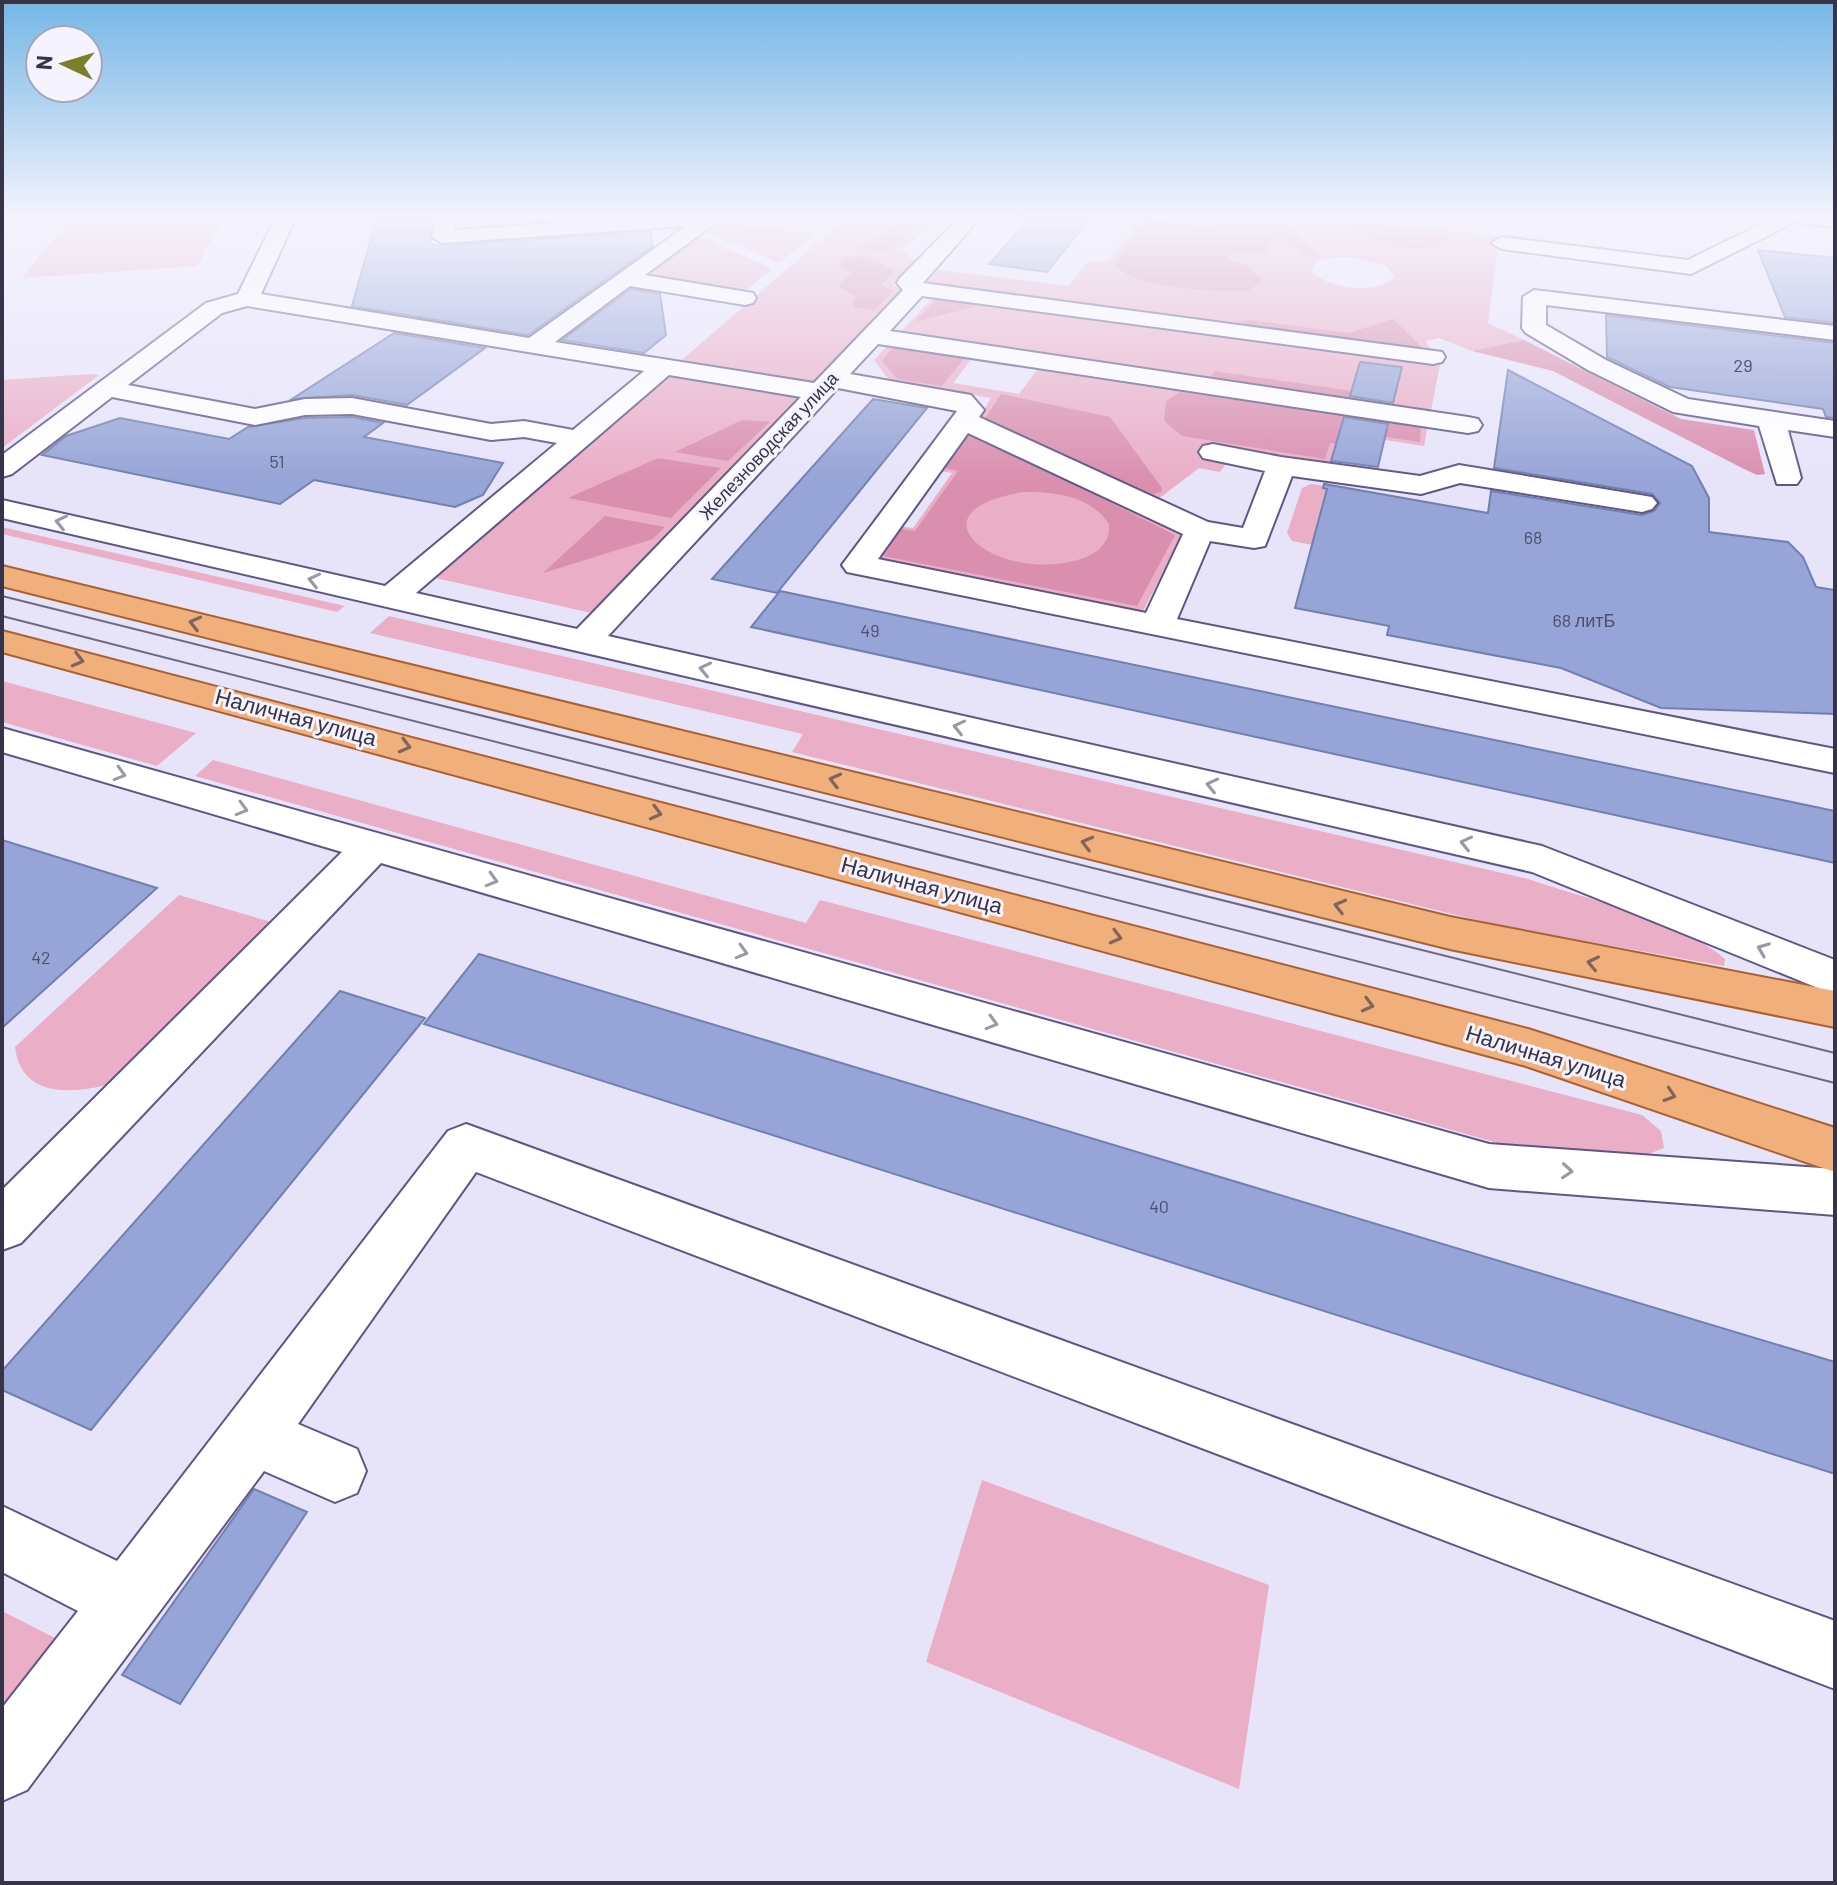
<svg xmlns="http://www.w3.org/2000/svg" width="1837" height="1885" viewBox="0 0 1837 1885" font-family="Barlow,sans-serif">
<rect width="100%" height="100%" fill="#e7e4fa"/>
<g fill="#eaaec7" fill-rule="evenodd">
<polygon points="71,217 225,217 197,266 22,278"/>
<polygon points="847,217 938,217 902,251 917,262 893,285 903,290 596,614 431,577"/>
<path d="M 1141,217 L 1214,225 L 1219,217 L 1343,217 L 1499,236 L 1488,323 L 1524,340 L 1472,351 L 1439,338 L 1426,341 L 1433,354 L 923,286 L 938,270 L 1069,286 L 1087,262 L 1109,260 ZM 1351,257 L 1386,266 L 1394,276 C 1379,296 1325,289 1311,270 C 1318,255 1337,257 1351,257 Z"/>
<polygon points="718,221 815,234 779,263 704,231"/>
<polygon points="697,235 772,269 740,295 638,279"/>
<polygon points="936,294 1437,362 1440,365 1430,415 898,335"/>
<polygon points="890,343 974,356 953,383 1019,394 1040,366 1428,424 1424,446 1385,440 1381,454 1336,447 1330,463 1217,445 1228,461 1220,472 1199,468 1157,500 977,421 991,398 890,381 874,360"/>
<polygon points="90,374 99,375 2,448 2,380"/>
<polygon points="968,428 1183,534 1143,611 875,559 898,526 913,528 952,473 936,470"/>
<polygon points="1311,484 1327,486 1317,527 1463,574 1292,541 1287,533 1302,488"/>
<polygon points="2,527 345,606 337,612 2,534"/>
<path d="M 389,616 L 1528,879 C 1583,898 1683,921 1725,959 L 1724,966 L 1497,925 L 792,752 L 803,734 L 370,633 Z"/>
<polygon points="2,681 196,733 157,766 2,722"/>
<polygon points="213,760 806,923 820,900 1642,1115 1661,1131 1664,1148 1646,1155 1519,1149 195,776"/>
<path d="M 179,895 L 271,922 L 111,1084 C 71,1094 21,1098 15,1047 Z"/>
<polygon points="982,1480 1269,1585 1239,1789 926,1662"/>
<polygon points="2,1611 57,1639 2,1712"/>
</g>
<g fill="#da8faf" fill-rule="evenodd">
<path d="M 902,217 L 928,217 C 905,238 889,262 856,246 L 878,239 Z"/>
<path d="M 1222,217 L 1278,217 L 1319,255 L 1306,255 L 1281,238 L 1270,240 L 1267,250 L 1262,253 L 1228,254 L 1228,259 L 1247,265 L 1263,280 L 1249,291 C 1215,291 1137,290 1114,265 L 1144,218 L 1215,227 Z"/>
<path d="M 1359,221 L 1444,233 L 1449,234 L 1447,243 C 1413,255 1381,244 1349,228 L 1349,224 Z"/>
<polygon points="866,256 895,271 881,285 893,291 874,311 854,307 852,303 857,297 838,286 852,272 839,266 842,257"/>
<polygon points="939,296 988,303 915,322"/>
<polygon points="1393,319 1424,349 1241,326 1243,321 1250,320 1349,333"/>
<polygon points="1524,340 1681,419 1754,430 1765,474 1757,475 1744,469 1553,371 1472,351"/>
<polygon points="893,347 964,359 942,386 897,379 882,361"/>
<polygon points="1214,371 1359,392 1357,401 1210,380"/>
<polygon points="1180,392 1421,426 1420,442 1346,431 1342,445 1330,443 1325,459 1182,436 1164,421 1166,401"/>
<polygon points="1001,394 1110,417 1162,488 1161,492 1153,494 984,420"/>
<polygon points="742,420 770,422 728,461 675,452"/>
<path d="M 970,432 L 1175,535 L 1137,606 L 883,556 L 901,529 L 915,531 L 958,471 L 944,468 ZM 1023,492 C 1056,492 1089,495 1109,524 C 1110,543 1099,553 1081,559 C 999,585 903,512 1023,492 Z"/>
<polygon points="658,458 721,468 671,518 568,498"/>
<polygon points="605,516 665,527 653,539 543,573"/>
</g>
<g fill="#96a4d7" stroke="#727faf" stroke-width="2">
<polygon points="377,217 433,217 430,244 442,246 650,231 653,246 528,335 352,306"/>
<polygon points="1031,217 1091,217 1047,272 989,264"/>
<polygon points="1758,250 1835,258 1835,323 1785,317"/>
<polygon points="631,289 660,294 666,335 644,353 562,340"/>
<polygon points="1606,315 1835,343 1835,418 1826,417 1823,409 1670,387 1607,357"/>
<polygon points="394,333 485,348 407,405 352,395 292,399"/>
<polygon points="1360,362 1402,367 1393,403 1350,396"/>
<polygon points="1508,370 1692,466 1709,498 1709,532 1788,542 1803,557 1816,587 1835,590 1835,714 1661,708 1561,668 1387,635 1389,626 1295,608 1327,489 1323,488 1324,484 1488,513 1491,491 1642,515 1654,511 1660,503 1652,494 1494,468"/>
<polygon points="873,399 927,408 777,593 712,579"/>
<polygon points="352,417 383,423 364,437 503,463 483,495 455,507 314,480 280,504 42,455 66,436 120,418 229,439 248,427 305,418"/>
<polygon points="1344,417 1388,424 1378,467 1331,461"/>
<polygon points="780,591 1835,811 1835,863 751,627"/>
<polygon points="2,840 157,888 2,1028"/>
<polygon points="479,954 1835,1362 1835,1474 424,1024"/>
<polygon points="340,991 425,1018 91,1430 2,1390 2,1371"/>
<polygon points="254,1489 307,1512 180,1704 122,1675"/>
</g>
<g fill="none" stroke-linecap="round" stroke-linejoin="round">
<g stroke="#5f5685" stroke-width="4">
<g id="minor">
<path d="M 276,217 L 296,217 L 261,294 L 529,338 L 686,226 L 442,243 L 432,237 L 436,217 L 456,217 L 454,230 L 644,217 L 719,217 L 717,222 L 645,275 L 753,293 L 756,298 L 753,303 L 745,305 L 630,286 L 555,342 L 814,383 L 903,290 L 897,283 L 900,278 L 960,217 L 981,217 L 923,283 L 1442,352 L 1445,357 L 1442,362 L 1433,364 L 922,296 L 890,331 L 1468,417 L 1478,419 L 1482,425 L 1478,431 L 1468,433 L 878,344 L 850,374 L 971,395 L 984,410 L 979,417 L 1208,522 L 1243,528 L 1265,471 L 1203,458 L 1199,452 L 1203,446 L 1213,444 L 1281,457 L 1420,476 L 1459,465 L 1652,497 L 1657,503 L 1652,509 L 1642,512 L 1460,483 L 1421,494 L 1292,476 L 1265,546 L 1254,548 L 1210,541 L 1177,619 L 1835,749 L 1835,773 L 847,572 L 842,565 L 957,411 L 838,388 L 608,636 L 1542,846 L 1835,960 L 1835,995 L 1532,872 L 2,518 L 2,500 L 385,586 L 557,443 L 524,437 L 491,440 L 352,414 L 305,415 L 255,425 L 112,397 L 12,474 L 2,477 L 2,455 L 206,303 L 238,294 ZM 247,306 L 644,371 L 573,430 L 524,421 L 491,424 L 352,398 L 305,399 L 255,409 L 128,385 L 222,313 ZM 669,375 L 801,397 L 577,629 L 416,593 ZM 968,433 L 1183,534 L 1146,613 L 878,559 Z"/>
<polygon points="1775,217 1835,217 1835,227 1795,222 1691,274 1502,249 1491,243 1502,237 1688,260"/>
<polygon points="1534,290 1835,326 1835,340 1546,305 1546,325 1606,360 1688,399 1835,421 1835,437 1788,430 1801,478 1797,484 1777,484 1759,426 1673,412 1588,370 1526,333 1522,328 1523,297"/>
<polygon points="2,728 1489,1144 1835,1169 1835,1215 1489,1188 381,863 21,1243 2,1250 2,1190 342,852 2,752"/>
<polygon points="466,1124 1835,1621 1835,1689 476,1172 298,1424 357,1449 366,1471 357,1493 335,1502 264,1471 27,1790 2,1801 2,1708 78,1611 2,1572 2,1506 117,1561 448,1131"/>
</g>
</g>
<g stroke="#aa6131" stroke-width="4">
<g id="major">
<polygon points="2,566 1450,917 1835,991 1835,1027 1450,949 2,586"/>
<polygon points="2,631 1528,1029 1835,1128 1835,1172 1526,1066 2,652"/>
</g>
</g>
<use href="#minor" fill="#fff" fill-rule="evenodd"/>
<use href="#major" fill="#f1af7c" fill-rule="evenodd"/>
<g stroke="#6d6a80" stroke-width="2">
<polyline points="2,596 1835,1053"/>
<polyline points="2,616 1835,1083"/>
</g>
</g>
<defs><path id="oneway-chevron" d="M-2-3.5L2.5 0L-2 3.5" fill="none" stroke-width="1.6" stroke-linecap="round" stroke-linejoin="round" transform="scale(2)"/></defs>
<g stroke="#9b99a4">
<use href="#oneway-chevron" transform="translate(61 522) rotate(-167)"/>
<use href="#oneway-chevron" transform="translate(314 580) rotate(-167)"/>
<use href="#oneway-chevron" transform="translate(705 669) rotate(-167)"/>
<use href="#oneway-chevron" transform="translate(959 727) rotate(-167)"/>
<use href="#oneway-chevron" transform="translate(120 774) rotate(16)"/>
<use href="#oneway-chevron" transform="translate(1212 785) rotate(-167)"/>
<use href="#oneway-chevron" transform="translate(242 809) rotate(16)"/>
<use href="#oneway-chevron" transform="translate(1466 843) rotate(-167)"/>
<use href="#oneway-chevron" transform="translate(492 880) rotate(16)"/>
<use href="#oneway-chevron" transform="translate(1763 949) rotate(-158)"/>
<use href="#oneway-chevron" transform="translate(742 952) rotate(16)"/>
<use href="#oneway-chevron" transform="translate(992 1023) rotate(16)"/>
<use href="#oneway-chevron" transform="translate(1567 1171) rotate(4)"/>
</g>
<g stroke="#81655d">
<use href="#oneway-chevron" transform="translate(195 623) rotate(-166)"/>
<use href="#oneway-chevron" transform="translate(78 660) rotate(14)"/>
<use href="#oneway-chevron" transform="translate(405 746) rotate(15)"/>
<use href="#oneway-chevron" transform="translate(835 780) rotate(-166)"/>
<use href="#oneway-chevron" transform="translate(656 813) rotate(15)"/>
<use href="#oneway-chevron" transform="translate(1087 843) rotate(-166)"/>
<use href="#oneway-chevron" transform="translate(1340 906) rotate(-166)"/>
<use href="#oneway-chevron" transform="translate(1116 937) rotate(15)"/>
<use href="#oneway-chevron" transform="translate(1593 963) rotate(-168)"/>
<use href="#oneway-chevron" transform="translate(1368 1005) rotate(15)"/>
<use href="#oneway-chevron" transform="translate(1670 1095) rotate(18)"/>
</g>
<linearGradient id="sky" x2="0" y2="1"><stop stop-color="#74b6e6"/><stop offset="0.45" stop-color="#f4f3fd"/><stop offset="1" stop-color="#f4f3fd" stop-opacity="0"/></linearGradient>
<rect width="1837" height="481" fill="url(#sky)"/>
<g text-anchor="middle" stroke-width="6" stroke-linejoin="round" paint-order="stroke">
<g font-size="18" fill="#4f4f6c">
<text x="1743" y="372">29</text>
<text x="277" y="468">51</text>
<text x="1533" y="544">68</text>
<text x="1584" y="627">68 литБ</text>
<text x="870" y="637">49</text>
<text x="41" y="964">42</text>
<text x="1159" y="1213">40</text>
</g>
<g font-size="18" fill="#373349" stroke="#f4f3fe">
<text transform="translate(769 446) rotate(-47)" y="6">Железноводская улица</text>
</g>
<g font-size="22" fill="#373349" stroke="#f4f3fe">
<text transform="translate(296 717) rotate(15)" y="8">Наличная улица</text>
<text transform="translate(922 885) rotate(15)" y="8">Наличная улица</text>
<text transform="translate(1546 1056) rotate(17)" y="8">Наличная улица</text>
</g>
</g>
<rect width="1837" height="1885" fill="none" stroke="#373349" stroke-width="8"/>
<g transform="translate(64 64) rotate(274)"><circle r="38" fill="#f4f3fe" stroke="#a8a6b6" stroke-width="2"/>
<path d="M0-6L14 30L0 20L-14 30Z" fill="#7a7f29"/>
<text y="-12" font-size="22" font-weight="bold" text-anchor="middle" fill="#373349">N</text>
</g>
</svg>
